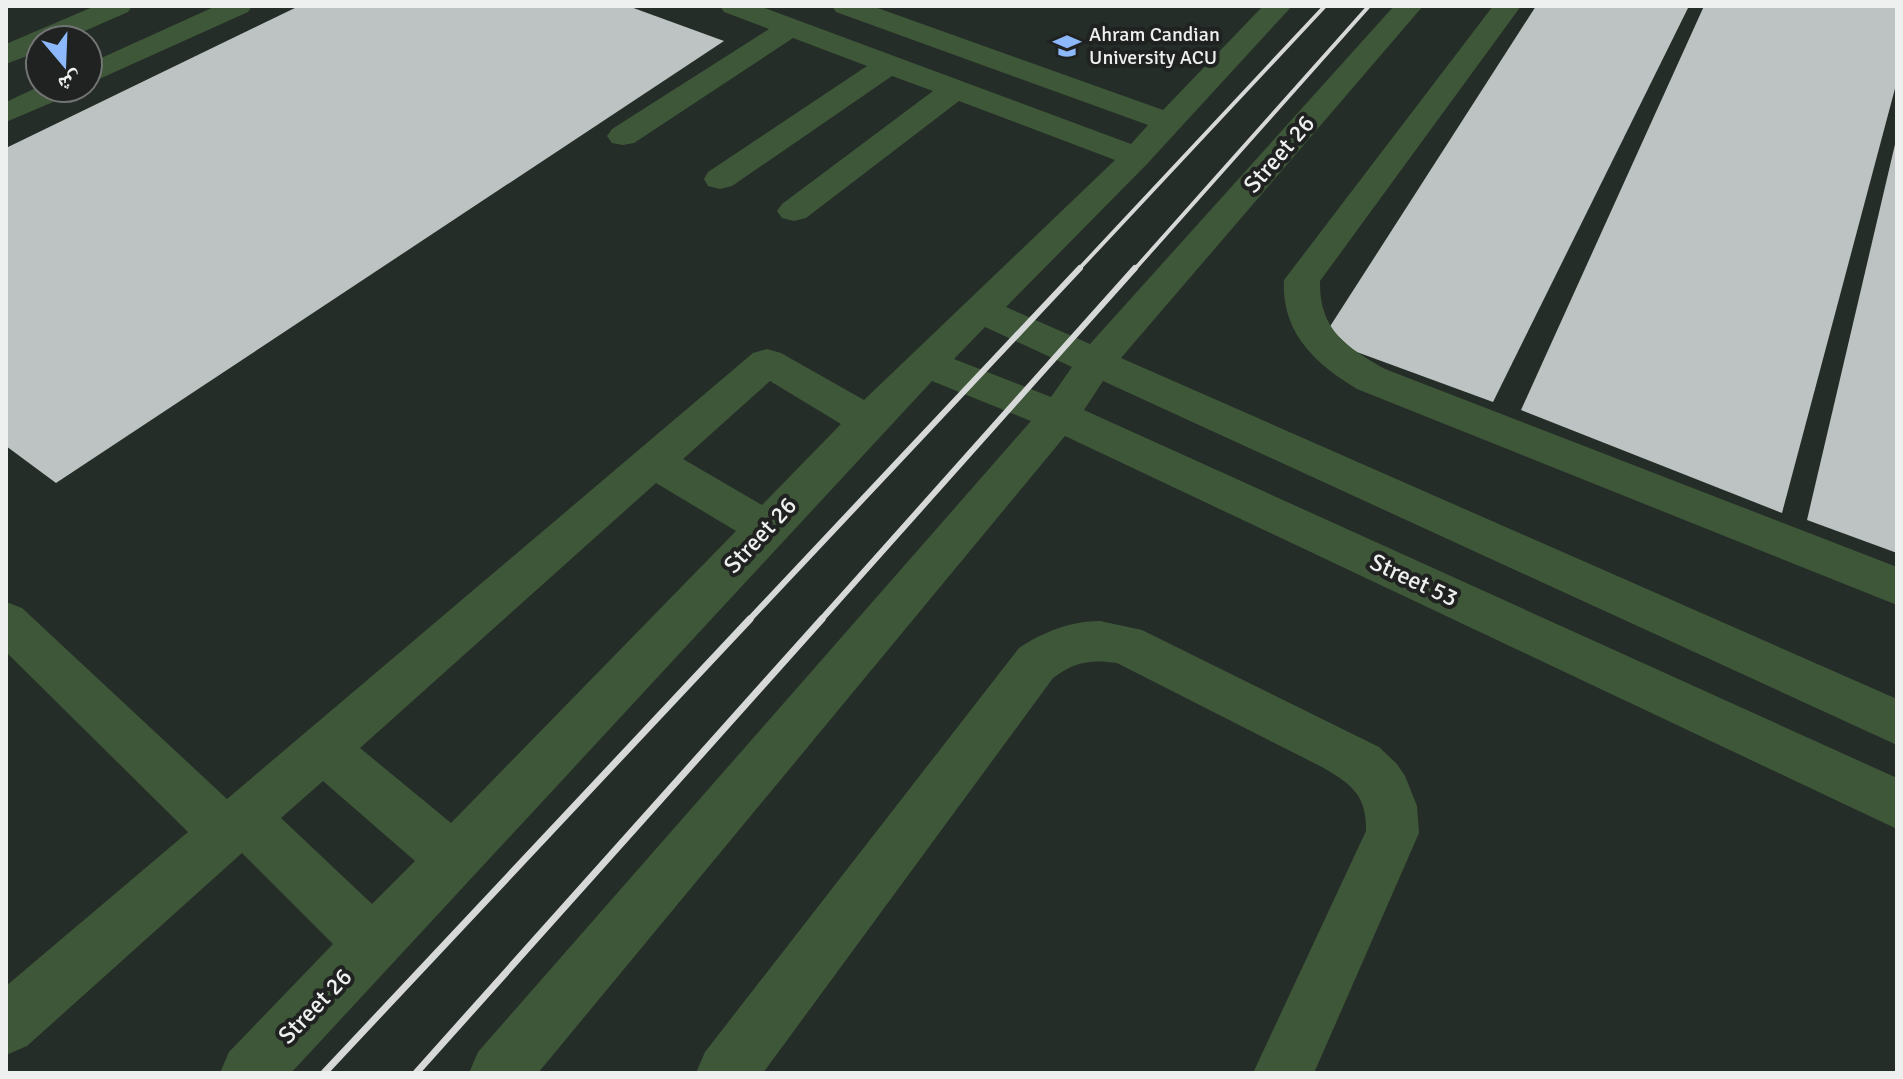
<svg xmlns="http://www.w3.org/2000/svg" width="1903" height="1079" viewBox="0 0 1903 1079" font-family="Signika,'Noto Naskh Arabic',sans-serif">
<rect width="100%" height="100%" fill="#1f2220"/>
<path fill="#242d27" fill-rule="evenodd" d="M 6,6 L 1897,6 L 1897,1073 L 6,1073 ZM 40,40 L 88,40 L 88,88 L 40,88 Z"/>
<g fill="#bdc3c2">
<polygon points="299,6 628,6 724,41 56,483 6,446 6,148"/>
<polygon points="1536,6 1689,6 1493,402 1354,351 1329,328"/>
<polygon points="1704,6 1897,6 1897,81 1782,513 1521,410"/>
<polygon points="1896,140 1897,141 1897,553 1807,520"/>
</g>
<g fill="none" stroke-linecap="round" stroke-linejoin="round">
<g fill="#3f5739" fill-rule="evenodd">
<polygon points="95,6 132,6 128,12 64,40 40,40 40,51 6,64 6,44"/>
<polygon points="216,6 252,6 248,12 88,84 88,64"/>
<path d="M 720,6 L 759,6 L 1131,144 L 1148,125 L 836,12 L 832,6 L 872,6 L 1163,110 L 1263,6 L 1292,6 L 1147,164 L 1006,307 L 1090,344 L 1394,6 L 1423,6 L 1121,358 L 1897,699 L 1897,745 L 1103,381 L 1084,410 L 1897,778 L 1897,829 L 1065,436 L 538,1073 L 469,1073 L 478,1052 L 1031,421 L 932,381 L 291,1073 L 220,1073 L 229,1052 L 333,944 L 242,853 L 27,1046 L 6,1055 L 6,986 L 188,832 L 6,652 L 6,602 L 22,608 L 227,799 L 753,353 L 767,349 L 781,353 L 864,400 L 1115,160 L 959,101 L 806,218 L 794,221 L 782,218 L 777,211 L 782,204 L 933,91 L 892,76 L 732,186 L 720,189 L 708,186 L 704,179 L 708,172 L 867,66 L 793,38 L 634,143 L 623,145 L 612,143 L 607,136 L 612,129 L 769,29 L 724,12 ZM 985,327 L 1072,367 L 1051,397 L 954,359 ZM 770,381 L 841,424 L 762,505 L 683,459 ZM 656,483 L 736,531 L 451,823 L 360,748 ZM 323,781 L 415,861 L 372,904 L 281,818 Z"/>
<path d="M 1493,6 L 1521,6 L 1320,281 C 1319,330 1346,347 1385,369 L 1897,567 L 1897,605 L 1357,389 C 1315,364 1281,332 1284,280 Z"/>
<polygon points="40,86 76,88 72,94 6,122 6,102"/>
<path d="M 1100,621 L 1142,630 L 1379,747 L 1397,764 L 1405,776 L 1417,806 L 1419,833 L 1314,1073 L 1253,1073 L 1366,831 C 1367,794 1350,783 1320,766 L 1117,663 C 1091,659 1074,662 1053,678 L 763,1073 L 696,1073 L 705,1052 L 1019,648 C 1043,632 1071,621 1100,621 Z"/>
</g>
<g stroke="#d7d9d8" stroke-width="4">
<polyline points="1078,270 1325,6"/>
<polyline points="1134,270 1369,6"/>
</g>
<g stroke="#d7d9d8" stroke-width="6">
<polyline points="748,621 1080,268"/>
<polyline points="820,621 1135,268"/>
</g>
<g stroke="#d7d9d8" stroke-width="7">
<polyline points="324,1073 750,619"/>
<polyline points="416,1073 822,619"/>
</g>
</g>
<defs>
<g id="university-bare" transform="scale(2.16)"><path d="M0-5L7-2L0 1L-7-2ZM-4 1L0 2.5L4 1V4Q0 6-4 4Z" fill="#8db9fc" stroke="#1f2220" stroke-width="2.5" paint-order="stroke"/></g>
</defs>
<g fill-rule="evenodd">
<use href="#university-bare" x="1067" y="46"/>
</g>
<g text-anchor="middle" stroke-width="8" stroke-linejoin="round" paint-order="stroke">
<g font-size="20" fill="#eef0ef" stroke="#1f2220" text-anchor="start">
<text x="1089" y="41">Ahram Candian<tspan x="1089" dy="23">University ACU</tspan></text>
</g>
<g font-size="24" fill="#eef0ef" stroke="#1f2220">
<text transform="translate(1279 154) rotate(-49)" y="8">Street 26</text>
<text transform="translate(760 535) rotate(-47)" y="8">Street 26</text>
<text transform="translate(1414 580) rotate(25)" y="8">Street 53</text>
<text transform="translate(315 1006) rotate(-46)" y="8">Street 26</text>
</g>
</g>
<rect width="1903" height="1079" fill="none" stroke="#eef0ef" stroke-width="16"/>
<g transform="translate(64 64) rotate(161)"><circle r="38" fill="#1f2220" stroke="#727473" stroke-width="2"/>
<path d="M0-6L14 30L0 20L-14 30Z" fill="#8db9fc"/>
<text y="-12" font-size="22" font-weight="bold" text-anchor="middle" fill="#eef0ef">ش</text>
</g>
</svg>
